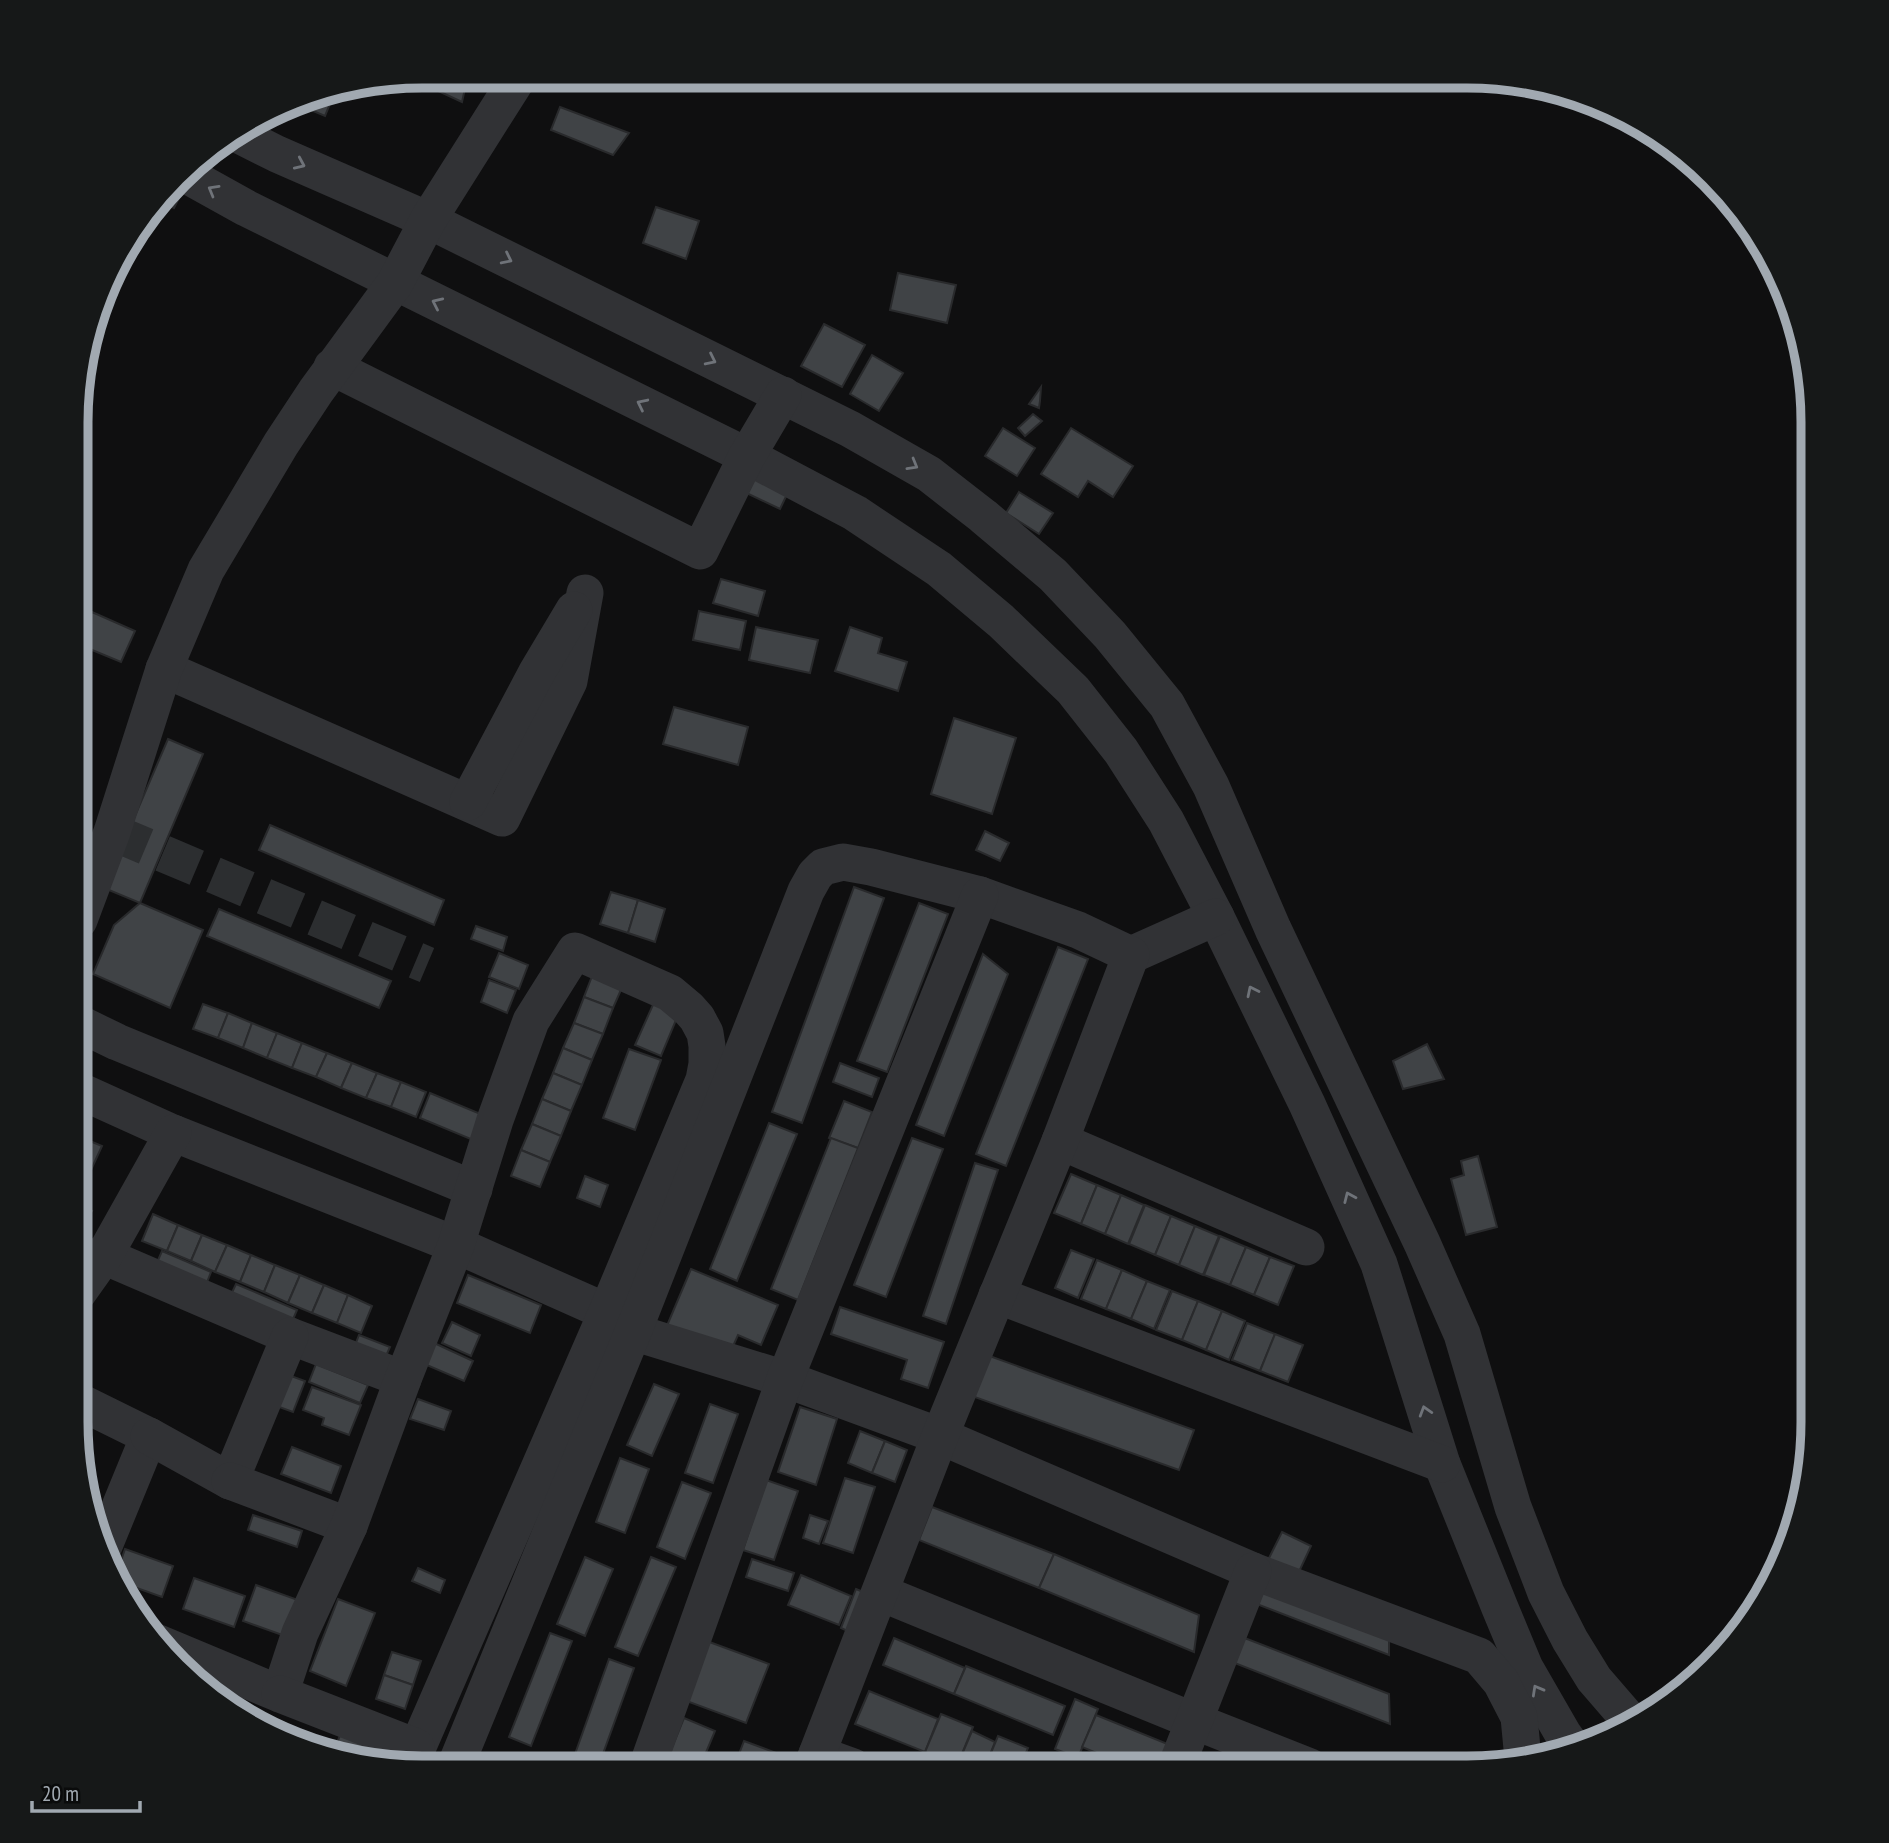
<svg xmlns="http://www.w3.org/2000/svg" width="1889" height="1843" viewBox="0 0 1889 1843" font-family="'PT Sans Narrow',sans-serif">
<rect width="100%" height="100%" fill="#0f0f10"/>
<g fill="#404346" stroke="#292a2c" stroke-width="2">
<polygon points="421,75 468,75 462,102 408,77"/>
<polygon points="336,89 325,116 294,103 310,94"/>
<polygon points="560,107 629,133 613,155 551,130"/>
<polygon points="173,186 183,190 174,208 160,202"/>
<polygon points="656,207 699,221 686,259 643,243"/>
<polygon points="898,273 956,285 947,323 890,310"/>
<polygon points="824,324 865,345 842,387 801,366"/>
<polygon points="872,355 903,373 879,411 850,394"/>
<polygon points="1041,387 1040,401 1039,408 1029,404"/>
<polygon points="1033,414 1042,421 1025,436 1018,428"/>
<polygon points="1003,428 1035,448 1017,476 985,456"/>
<polygon points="1071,428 1133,466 1113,497 1088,481 1078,497 1041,474"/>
<polygon points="748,466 791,486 780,509 738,489"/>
<polygon points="1019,492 1053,513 1039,534 1006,513"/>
<polygon points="721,579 765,591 758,616 713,603"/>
<polygon points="699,611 746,621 740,650 693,640"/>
<polygon points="92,612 135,631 121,662 80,645 80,639"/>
<polygon points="756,627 818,640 810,673 749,660"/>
<polygon points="850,627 882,638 878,653 907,662 898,691 835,671"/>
<polygon points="674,707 748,727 738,765 663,744"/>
<polygon points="954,718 1016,738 992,814 931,794"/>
<polygon points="168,739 203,754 140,903 104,888"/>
<polygon points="270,825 444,900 434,925 259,850"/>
<polygon points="985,831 1009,843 1000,861 976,850"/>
<polygon points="854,887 884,898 802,1123 772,1112"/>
<polygon points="611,892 638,900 628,933 600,924"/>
<polygon points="638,900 665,909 655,942 628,933"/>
<polygon points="140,903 203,930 170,1008 93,974 114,925"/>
<polygon points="919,903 948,914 887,1072 857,1061"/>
<polygon points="219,909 391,981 379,1008 207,936"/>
<polygon points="476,926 507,937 503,951 471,939"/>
<polygon points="1058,947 1088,959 1006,1166 976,1154"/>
<polygon points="499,953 528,965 519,989 489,977"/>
<polygon points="983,954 1008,974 944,1136 916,1125"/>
<polygon points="594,971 624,983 613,1008 584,997"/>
<polygon points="489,980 516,990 507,1013 481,1002"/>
<polygon points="584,997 613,1008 603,1034 574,1023"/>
<polygon points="656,998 681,1008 661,1056 635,1045"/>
<polygon points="203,1004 228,1013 218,1038 193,1029"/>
<polygon points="228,1013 252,1023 243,1048 218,1038"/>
<polygon points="252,1023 277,1033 267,1058 243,1048"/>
<polygon points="574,1023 603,1034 592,1060 563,1048"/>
<polygon points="277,1033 302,1043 292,1068 267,1058"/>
<polygon points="302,1043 327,1053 316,1077 292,1068"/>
<polygon points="1427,1044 1444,1079 1403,1089 1393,1061"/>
<polygon points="563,1048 592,1060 582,1085 553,1073"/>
<polygon points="629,1049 661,1060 635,1130 603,1118"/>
<polygon points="327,1053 352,1063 341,1088 316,1077"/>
<polygon points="352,1063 377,1073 366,1098 341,1088"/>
<polygon points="840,1063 879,1078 872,1097 833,1082"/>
<polygon points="377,1073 401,1082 391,1107 366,1098"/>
<polygon points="553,1073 582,1085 571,1111 542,1099"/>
<polygon points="401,1082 426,1092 416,1117 391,1107"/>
<polygon points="430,1093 483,1115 473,1140 420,1118"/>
<polygon points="542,1099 571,1111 561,1136 532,1124"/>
<polygon points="844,1101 872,1112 858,1148 829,1138"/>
<polygon points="769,1123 797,1134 737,1281 710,1269"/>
<polygon points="532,1124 561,1136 550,1162 521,1150"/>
<polygon points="78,1136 102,1146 91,1170 77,1165"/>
<polygon points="831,1138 858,1148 798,1300 771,1289"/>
<polygon points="912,1138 943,1149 886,1297 854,1285"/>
<polygon points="521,1150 550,1162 540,1187 511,1176"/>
<polygon points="1478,1156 1497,1227 1466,1235 1451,1179 1464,1175 1461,1161"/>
<polygon points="975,1163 998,1170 946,1324 923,1316"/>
<polygon points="1071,1174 1097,1185 1081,1224 1054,1213"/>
<polygon points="585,1176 608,1185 600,1207 577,1198"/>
<polygon points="1097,1185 1121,1195 1105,1234 1081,1224"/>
<polygon points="1121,1195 1144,1205 1128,1244 1105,1234"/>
<polygon points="77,1203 92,1211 81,1229 77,1226"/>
<polygon points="1145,1205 1171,1216 1155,1255 1129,1244"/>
<polygon points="153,1214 178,1225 167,1251 142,1241"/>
<polygon points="1171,1216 1195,1226 1179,1265 1155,1255"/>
<polygon points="178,1225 202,1235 191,1261 167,1251"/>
<polygon points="1195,1226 1219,1236 1203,1275 1179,1265"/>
<polygon points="78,1232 98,1242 86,1266 77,1262"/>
<polygon points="202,1235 227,1245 215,1272 191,1261"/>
<polygon points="1220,1236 1246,1247 1230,1285 1204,1275"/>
<polygon points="227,1245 251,1255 240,1282 215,1272"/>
<polygon points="1246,1247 1270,1257 1254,1295 1230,1285"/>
<polygon points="1071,1250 1094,1259 1078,1298 1055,1288"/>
<polygon points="162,1251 211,1272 202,1295 152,1274"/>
<polygon points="251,1255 275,1265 264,1292 240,1282"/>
<polygon points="1270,1257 1294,1266 1278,1305 1254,1295"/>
<polygon points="1097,1260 1122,1270 1106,1309 1081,1299"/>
<polygon points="275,1265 300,1275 288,1303 264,1292"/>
<polygon points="691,1269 778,1305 761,1345 738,1335 730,1353 666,1328"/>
<polygon points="1122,1270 1147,1281 1131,1319 1106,1309"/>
<polygon points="300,1275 324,1285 312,1313 288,1303"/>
<polygon points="468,1275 541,1305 530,1333 457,1303"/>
<polygon points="1147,1281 1170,1290 1154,1329 1131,1319"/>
<polygon points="236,1284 297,1310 289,1329 227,1303"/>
<polygon points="324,1285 348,1295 337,1323 312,1313"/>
<polygon points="1172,1291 1198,1301 1182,1340 1156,1330"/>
<polygon points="348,1295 372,1306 361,1333 337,1323"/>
<polygon points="1198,1301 1222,1311 1206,1350 1182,1340"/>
<polygon points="840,1307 944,1342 928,1388 901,1379 907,1360 831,1334"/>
<polygon points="1222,1311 1245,1321 1229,1360 1206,1350"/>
<polygon points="452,1322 480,1335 471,1356 442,1343"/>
<polygon points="1247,1323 1275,1334 1260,1371 1232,1360"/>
<polygon points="1275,1334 1303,1345 1288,1382 1260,1371"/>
<polygon points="359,1335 390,1347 382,1365 352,1353"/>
<polygon points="432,1342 473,1361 464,1381 422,1363"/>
<polygon points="984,1354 1194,1430 1179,1470 969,1395"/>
<polygon points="316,1364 368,1385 360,1403 309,1382"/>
<polygon points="280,1372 305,1381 293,1412 268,1403"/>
<polygon points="654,1384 679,1394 652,1456 627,1445"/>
<polygon points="312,1387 361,1405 349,1435 322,1425 324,1418 303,1410"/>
<polygon points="418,1399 451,1411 444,1430 410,1419"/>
<polygon points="710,1404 738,1414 713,1483 685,1473"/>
<polygon points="800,1407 837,1419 816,1485 778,1472"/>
<polygon points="860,1431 885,1441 872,1473 848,1463"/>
<polygon points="885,1441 907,1450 895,1482 872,1473"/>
<polygon points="292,1447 341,1466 331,1493 281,1474"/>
<polygon points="620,1458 649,1469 625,1533 596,1522"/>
<polygon points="845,1478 875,1487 853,1553 823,1543"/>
<polygon points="766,1480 798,1491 774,1560 743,1550"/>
<polygon points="682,1482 711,1493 685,1559 657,1547"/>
<polygon points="932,1507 1054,1554 1039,1588 919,1540"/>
<polygon points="253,1515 302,1531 297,1547 248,1530"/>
<polygon points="810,1515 828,1521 819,1544 803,1538"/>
<polygon points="1282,1532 1311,1546 1297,1576 1267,1562"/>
<polygon points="125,1549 173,1566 162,1597 117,1581 115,1578"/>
<polygon points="1054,1554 1199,1615 1194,1652 1039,1588"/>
<polygon points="585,1557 613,1569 585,1636 557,1624"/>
<polygon points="651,1557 676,1567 638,1656 615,1647"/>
<polygon points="752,1559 794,1573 788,1591 746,1577"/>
<polygon points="418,1568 445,1580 440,1593 412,1581"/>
<polygon points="801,1575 851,1596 839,1625 788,1605"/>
<polygon points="194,1578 245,1596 234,1627 183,1609"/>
<polygon points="1262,1584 1389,1633 1389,1655 1254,1603"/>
<polygon points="256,1585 298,1600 285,1636 243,1621"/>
<polygon points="856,1589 873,1596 858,1636 841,1628"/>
<polygon points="338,1599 375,1613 346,1686 310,1671"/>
<polygon points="550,1633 572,1641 531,1746 509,1737"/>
<polygon points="1242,1637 1389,1694 1390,1724 1232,1662"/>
<polygon points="894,1638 965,1668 954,1694 883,1665"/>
<polygon points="704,1640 769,1664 746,1723 681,1699"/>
<polygon points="392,1652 421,1661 413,1685 384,1675"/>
<polygon points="609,1659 634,1668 600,1762 575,1754"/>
<polygon points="966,1666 1065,1706 1053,1735 954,1694"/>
<polygon points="384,1675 413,1685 405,1709 376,1699"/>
<polygon points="869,1691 938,1719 925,1752 855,1724"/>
<polygon points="1075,1699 1098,1709 1078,1758 1055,1749"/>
<polygon points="941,1714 973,1727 957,1766 925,1752"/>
<polygon points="1096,1715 1170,1745 1161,1767 1130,1767 1082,1747"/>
<polygon points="684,1718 715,1731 700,1767 664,1767"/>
<polygon points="343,1728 382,1743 375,1761 334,1750"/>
<polygon points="972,1731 995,1742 985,1767 957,1766"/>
<polygon points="998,1736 1028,1748 1020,1767 985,1767"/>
<polygon points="744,1741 779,1754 774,1767 734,1767"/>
<polygon points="1023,1759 1041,1767 1020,1767"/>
</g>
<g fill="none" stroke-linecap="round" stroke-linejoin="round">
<polyline stroke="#2c2e30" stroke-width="37" stroke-dasharray="37 18" stroke-linecap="butt" points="112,832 427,965"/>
<g stroke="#313235" stroke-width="37">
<polyline points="239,135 277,154 428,220 850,429 929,474 983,516 1053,575 1110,635 1167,705 1211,786 1273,929 1422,1243 1462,1334 1513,1507 1546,1593 1570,1640 1594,1679 1632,1723"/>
<polyline points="183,173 246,208 747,456 855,513 939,569 1001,621 1073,690 1121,751 1166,821 1216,917 1307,1104 1379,1264 1442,1464 1500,1608 1525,1668 1563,1734 1573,1748"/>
<polyline points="332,367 700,551 747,456 783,395"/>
<polyline points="164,669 502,818 569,681 585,593"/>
<polyline points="468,802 537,672 574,610"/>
<polyline points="79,920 112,832 164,669 206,570 281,444 316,391 395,283 428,220 519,76"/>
<polyline points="1131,955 1216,917"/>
<polyline points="78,1023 117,1042 474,1189"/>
<polyline points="78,1090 173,1133 456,1245 607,1312"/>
<polyline points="1060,1141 1306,1247"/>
<polyline points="104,1256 290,1336 403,1379"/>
<polyline points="77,1294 104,1256 173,1133"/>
<polyline points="997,1295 1442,1464"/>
<polyline points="633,1332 785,1379 940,1436 1253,1571 1479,1656 1501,1682 1519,1717 1523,1759"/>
<polyline points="76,1400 149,1436 101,1553"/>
<polyline points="149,1436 230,1481 290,1336"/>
<polyline points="230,1481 349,1526"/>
<polyline points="881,1593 1194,1721 1310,1767"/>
<polyline points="156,1642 280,1694 300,1633 349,1526 403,1379 456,1245 495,1120 531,1021 575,951 670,993 689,1009 697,1018 705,1033 707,1046 707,1064 704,1080 607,1312 409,1767"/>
<polyline points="280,1694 416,1747"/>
<polyline points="817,1754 853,1767"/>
<polyline points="455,1767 633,1332 806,891 815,875 823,867 843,862 871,867 980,895 1078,930 1131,955 1060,1141 940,1436 812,1767"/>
<polyline points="647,1767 785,1379 980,895"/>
<polyline points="1176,1767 1253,1571"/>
</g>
</g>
<defs><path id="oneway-chevron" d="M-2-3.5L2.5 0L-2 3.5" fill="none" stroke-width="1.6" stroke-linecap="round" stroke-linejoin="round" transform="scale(1.75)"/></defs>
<g stroke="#6f7379">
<use href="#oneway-chevron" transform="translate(300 164) rotate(24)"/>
<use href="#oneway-chevron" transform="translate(213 190) rotate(-150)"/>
<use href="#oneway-chevron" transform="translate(507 259) rotate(26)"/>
<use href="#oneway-chevron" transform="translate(437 303) rotate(-155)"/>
<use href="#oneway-chevron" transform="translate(711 360) rotate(26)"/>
<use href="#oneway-chevron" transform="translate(642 404) rotate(-154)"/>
<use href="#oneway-chevron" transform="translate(913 465) rotate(30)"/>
<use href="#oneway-chevron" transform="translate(1252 991) rotate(-116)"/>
<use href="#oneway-chevron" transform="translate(1349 1197) rotate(-114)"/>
<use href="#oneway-chevron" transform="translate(1425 1411) rotate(-107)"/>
<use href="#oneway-chevron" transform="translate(1537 1690) rotate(-119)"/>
</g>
<path d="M0 0H1889V1843H0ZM422 88H1467A334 334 0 0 1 1801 422V1422A334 334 0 0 1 1467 1756H422A334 334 0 0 1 88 1422V422A334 334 0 0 1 422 88Z" fill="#161818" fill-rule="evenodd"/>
<path fill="none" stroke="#a1a9b1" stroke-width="9" d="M422 88H1467A334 334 0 0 1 1801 422V1422A334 334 0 0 1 1467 1756H422A334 334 0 0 1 88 1422V422A334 334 0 0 1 422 88Z"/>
<path d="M32 1801v10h108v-10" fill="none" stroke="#a1a9b1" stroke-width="3.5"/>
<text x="42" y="1801" font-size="21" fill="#a1a9b1" stroke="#0a0b0b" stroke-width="5" paint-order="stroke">20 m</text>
</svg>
